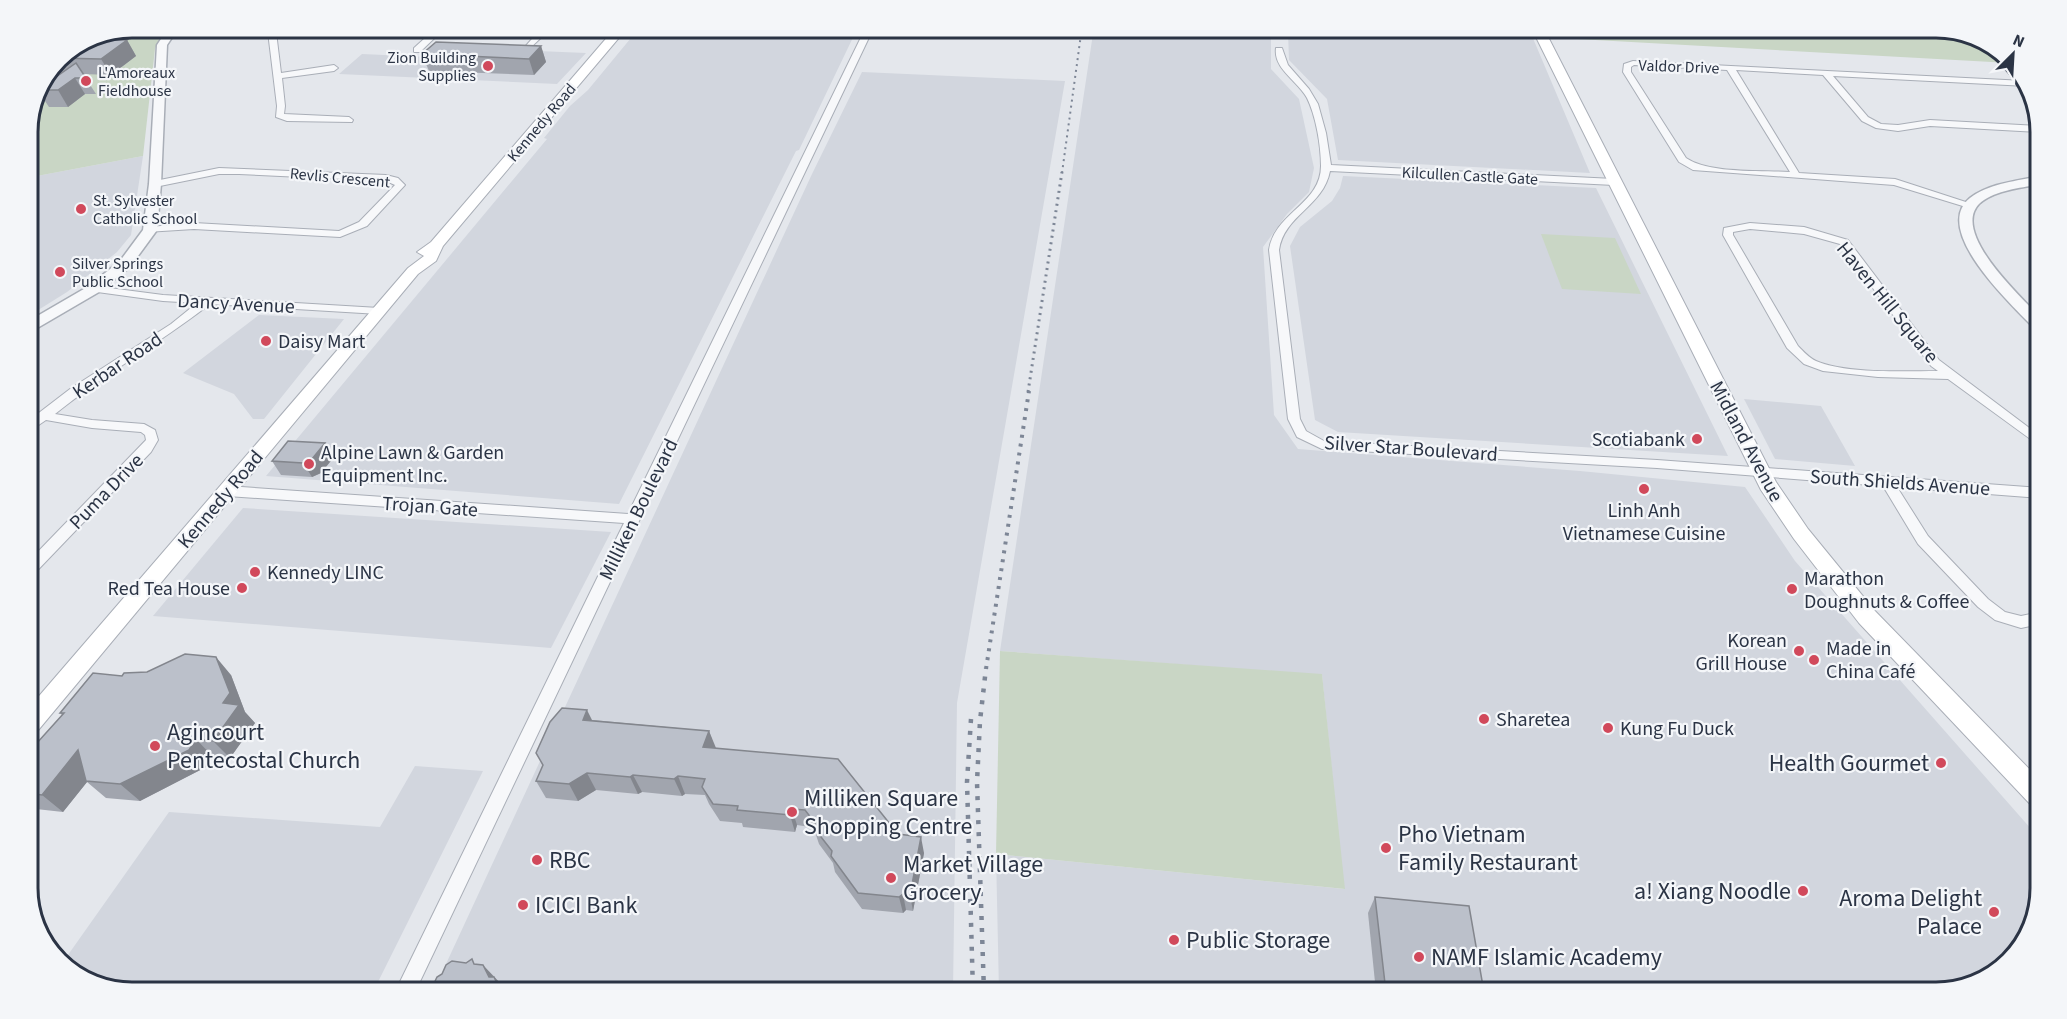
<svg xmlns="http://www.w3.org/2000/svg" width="2067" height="1019" viewBox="0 0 2067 1019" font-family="'Source Sans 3',sans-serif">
<rect width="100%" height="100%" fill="#e4e7ec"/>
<g fill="#d2d6de">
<polygon points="640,27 858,27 799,150 796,151 619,504 266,476 547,139 544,138 570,106 588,90"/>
<polygon points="1094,27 1271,32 1271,69 1299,99 1314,168 1309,192 1287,214 1263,247 1274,415 1298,449 1580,471 1745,487 1795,561 2040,839 2040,887 2029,933 1993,975 1935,992 999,992 996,854 1344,889 1322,675 1000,651"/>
<polygon points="1428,31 1532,36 1590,173 1338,160 1327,99 1289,60 1288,32 1430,38"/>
<polygon points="463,48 586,53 557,84 339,74 362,54 451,58"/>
<polygon points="862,72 1065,81 957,703 953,992 433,992 812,174"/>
<polygon points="143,156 131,235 117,252 67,292 27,317 27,183 37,176"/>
<polygon points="1343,176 1596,188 1728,456 1338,432 1315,420 1290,246 1300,227 1332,201 1340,188"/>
<polygon points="259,315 344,319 264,419 253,419 234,394 183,373"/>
<polygon points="1744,399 1821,406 1855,466 1775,459"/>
<polygon points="243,508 611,532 551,648 153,616"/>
<polygon points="415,766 483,771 373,992 132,992 86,981 63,962 169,812 380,827"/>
</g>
<g fill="#c9d6c5">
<polygon points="132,27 165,27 155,49 143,156 37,176 27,183 27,125 58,57 92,35"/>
<polygon points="1157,27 1527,27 1532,36 1428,31 1430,38"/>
<polygon points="1552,27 1935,27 1981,38 2010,63 1559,38"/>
<polygon points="1541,234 1615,238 1641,294 1562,289"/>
<polygon points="1000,651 1322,674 1345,889 996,854"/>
</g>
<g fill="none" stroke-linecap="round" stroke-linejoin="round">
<g stroke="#a9aeb7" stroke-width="2">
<g id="minor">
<polygon points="271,27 279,27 276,32 281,73 334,65 338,68 334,71 282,78 285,106 284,114 349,117 353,120 352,122 287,121 276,117 277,106 268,32"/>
<polygon points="437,27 446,27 420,52 414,52 414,48"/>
<polygon points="487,27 618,30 622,32 618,34 547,32 527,51 523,49 539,31 491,29"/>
<polygon points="866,27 874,27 415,992 395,992 624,523 227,496 220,491 227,486 628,514"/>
<path d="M 1276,48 L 1282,48 L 1288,65 L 1309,89 L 1318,104 L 1326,133 L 1331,165 L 1614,179 L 1619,182 L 1614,185 L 1330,171 C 1323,207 1284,215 1279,250 L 1300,419 L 1306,431 L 1324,441 L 1657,460 L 2040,488 L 2040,498 L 1897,487 L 1928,536 L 1988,599 L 2005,612 L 2021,616 L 2040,612 L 2040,624 L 2021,628 L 1995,620 L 1978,607 L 1918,544 L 1883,486 L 1657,468 L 1322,449 L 1297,437 L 1288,419 L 1269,250 C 1274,213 1321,204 1321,166 C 1321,146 1316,116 1307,98 C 1298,81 1273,69 1276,48 Z"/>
<path d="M 1633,61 L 2025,81 L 2027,86 L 1833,76 L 1868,117 L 1881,124 L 1898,125 L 1930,120 L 2040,126 L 2040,132 L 1930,126 L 1898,131 L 1876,128 L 1862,121 L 1823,75 L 1736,70 L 1799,173 L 1895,179 L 1975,205 L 1970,208 L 1966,207 L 1894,185 L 1693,170 L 1679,162 L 1623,72 L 1624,64 ZM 1634,65 L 1727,70 L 1790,172 C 1760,170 1710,174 1686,158 L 1631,72 L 1631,67 Z"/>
<polygon points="219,168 386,175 398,178 405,185 367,226 340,237 194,229 146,232 146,228 150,227 194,223 339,231 359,222 395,185 386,181 239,174 219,174 155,187 150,184 155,181"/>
<path d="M 1750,223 L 1804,227 L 1848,240 L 1939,360 L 2040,436 L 2040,446 L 1948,379 L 1878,377 L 1823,371 L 1804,364 L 1787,348 L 1723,235 L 1724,228 ZM 1750,229 L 1804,234 L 1840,244 L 1931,366 L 1938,371 C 1905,371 1846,374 1816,361 C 1809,358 1803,351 1798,346 L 1733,235 L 1733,232 Z"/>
<path d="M 94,286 L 163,295 L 379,308 L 385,311 L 379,314 L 210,304 C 160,343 104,374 55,414 L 92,420 L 144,424 L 155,430 L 158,440 L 151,452 L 32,576 L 27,577 L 27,563 L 146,440 L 145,435 L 141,432 L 92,428 L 46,420 L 27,433 L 27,422 L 70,389 L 171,324 L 197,303 L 163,301 L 90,291 L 89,289 Z"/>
</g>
</g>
<g stroke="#a9aeb7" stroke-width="3">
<g id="tertiary">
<polygon points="169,27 179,27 167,45 161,184 157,230 130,267 99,292 27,334 27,322 89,286 120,261 143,230 149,184 157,45"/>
<path d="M 2040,176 L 2040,184 C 2021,188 1994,190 1979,204 C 1951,233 2021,297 2040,317 L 2040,331 L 2035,329 C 2013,306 1930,230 1970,198 C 1990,183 2017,181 2040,176 Z"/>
</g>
</g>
<g stroke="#a9aeb7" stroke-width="2">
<g id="secondary">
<polygon points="616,27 628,27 443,246 436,261 418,274 35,734 27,737 27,710 408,268 424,256 417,252 431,242"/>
<polygon points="1531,27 1543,27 1776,482 1808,529 1875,611 2040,780 2040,808 2031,805 1859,623 1794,539 1761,490"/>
</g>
</g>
<use href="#minor" fill="#f7f8fa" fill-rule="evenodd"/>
<use href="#tertiary" fill="#f7f8fa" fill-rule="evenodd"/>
<use href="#secondary" fill="#fff" fill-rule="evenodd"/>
<polyline stroke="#7d8696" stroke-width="2" stroke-dasharray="2 4" stroke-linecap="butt" points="1062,173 1082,27"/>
<polyline stroke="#7d8696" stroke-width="3" stroke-dasharray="2 4.5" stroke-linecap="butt" points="1028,392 1062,172"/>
<polyline stroke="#7d8696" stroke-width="4" stroke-dasharray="3 6" stroke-linecap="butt" points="986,669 1029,391"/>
<g stroke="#7d8696" stroke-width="4.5" stroke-dasharray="4 8" stroke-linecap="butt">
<polyline points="971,719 967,782 973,992"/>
<polyline points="984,992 977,782 980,721 986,668"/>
</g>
</g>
<g fill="#a1a5ae">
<polygon points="127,40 136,56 111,75 83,74 96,94 85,94 68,107 49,107 41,95 46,84 60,74 51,74 58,57"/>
<polygon points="541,46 546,62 534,75 429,71 422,54"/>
<polygon points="325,443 334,457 321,473 312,477 281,475 272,461"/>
<polygon points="231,675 245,712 255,723 230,758 213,757 206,767 140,801 106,798 87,782 63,812 27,808 27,754 62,715 60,713 122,676"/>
<polygon points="593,720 709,731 715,748 898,834 924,853 913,911 906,910 903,913 862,909 835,872 833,863 819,844 816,835 810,827 797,825 795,832 743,827 742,823 720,821 709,804 705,795 685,794 682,796 642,792 638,794 596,790 578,801 546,798 536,781"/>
<polygon points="1375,897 1484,992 1376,992 1368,913"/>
</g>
<g fill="#83868d">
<polygon points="127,40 136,56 111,75 101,59"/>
<polygon points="541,46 546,62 534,75 529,59"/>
<polygon points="75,78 85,94 68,107 58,90"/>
<polygon points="325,443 334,457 321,473 312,477 303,463"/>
<polygon points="216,657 231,675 245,712 255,723 230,758 213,741"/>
<polygon points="587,710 596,728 583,720"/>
<polygon points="709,731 716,748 703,747"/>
<polygon points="196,739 213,757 206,767 140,801 120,784"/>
<polygon points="78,750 86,781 87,782 63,812 42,795"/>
<polygon points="587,773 596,790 578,801 569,784"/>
<polygon points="633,775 642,792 638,794 630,777"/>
<polygon points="678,776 685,794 682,796 674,779"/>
<polygon points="792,809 797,825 795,832 790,815"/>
<polygon points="921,837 924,853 913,911 910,895"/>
<polygon points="903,894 906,910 903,913 899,897"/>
<polygon points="483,965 503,986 507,992 501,992 489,977"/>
</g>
<g fill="#bbc0ca" stroke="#83868d" stroke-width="1.5">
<polygon points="86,39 127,40 101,59 58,58"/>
<polygon points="436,42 541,46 529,59 422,54"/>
<polygon points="76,63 86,78 75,78 58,90 43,90 46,84"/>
<polygon points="288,441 325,443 312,459 303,463 272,461"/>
<polygon points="185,654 216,657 230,693 223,703 239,705 213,741 196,739 189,750 120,784 86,781 78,750 42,795 27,793 27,754 64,713 60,713 93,673 122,676 124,673 147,672"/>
<polygon points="562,708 587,710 583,720 709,731 703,747 838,759 898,834 921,837 910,895 903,894 899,897 858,893 831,856 832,851 814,828 815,823 805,810 792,809 790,815 737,810 738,806 713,804 702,787 705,779 678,776 674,779 633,775 630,777 587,773 569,784 536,781 543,765 536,753 550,722"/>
<polygon points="1375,897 1469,906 1484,992 1386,992"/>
<polygon points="472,959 474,964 483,965 489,977 494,977 501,992 430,992 437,977 442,974 446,965 452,961 466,963"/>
</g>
<g fill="#d1495b" stroke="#f4f6f9" stroke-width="2">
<circle cx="488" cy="66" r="6"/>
<circle cx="86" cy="81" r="6"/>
<circle cx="81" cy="209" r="6"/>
<circle cx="60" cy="272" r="6"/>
<circle cx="266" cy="341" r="6"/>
<circle cx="1697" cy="439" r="6"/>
<circle cx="309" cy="464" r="6"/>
<circle cx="1644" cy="489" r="6"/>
<circle cx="255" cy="572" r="6"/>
<circle cx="242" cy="588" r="6"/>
<circle cx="1792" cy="589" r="6"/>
<circle cx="1799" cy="651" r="6"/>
<circle cx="1814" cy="660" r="6"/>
<circle cx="1484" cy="719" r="6"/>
<circle cx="1608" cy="728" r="6"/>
<circle cx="155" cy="746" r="6"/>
<circle cx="1941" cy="763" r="6"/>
<circle cx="792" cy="812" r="6"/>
<circle cx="1386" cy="848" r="6"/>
<circle cx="537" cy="860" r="6"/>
<circle cx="891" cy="878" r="6"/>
<circle cx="1803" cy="891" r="6"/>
<circle cx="523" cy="905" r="6"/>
<circle cx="1994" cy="912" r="6"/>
<circle cx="1174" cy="940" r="6"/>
<circle cx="1419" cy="957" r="6"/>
</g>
<g text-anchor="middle" stroke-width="4.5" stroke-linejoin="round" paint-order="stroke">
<g font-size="16" fill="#2b3445" stroke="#f4f6f9" text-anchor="start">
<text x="476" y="63" text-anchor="end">Zion Building<tspan x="476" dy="18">Supplies</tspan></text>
<text x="98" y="78">L'Amoreaux<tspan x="98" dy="18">Fieldhouse</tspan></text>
<text x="93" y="206">St. Sylvester<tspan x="93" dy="18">Catholic School</tspan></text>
<text x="72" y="269">Silver Springs<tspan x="72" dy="18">Public School</tspan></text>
</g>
<g font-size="16" fill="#2b3445" stroke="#f4f6f9">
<text transform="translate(1679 66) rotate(2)" y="6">Valdor Drive</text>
<text transform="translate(541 122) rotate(-50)" y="6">Kennedy Road</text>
<text transform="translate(1470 175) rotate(3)" y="6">Kilcullen Castle Gate</text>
<text transform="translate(340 177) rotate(5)" y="6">Revlis Crescent</text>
</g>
<g font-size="20" fill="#2b3445" stroke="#f4f6f9">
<text transform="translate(1888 302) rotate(51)" y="7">Haven Hill Square</text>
<text transform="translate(236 303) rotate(3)" y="7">Dancy Avenue</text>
<text transform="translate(117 365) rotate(-34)" y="7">Kerbar Road</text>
<text transform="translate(1747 441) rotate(62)" y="7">Midland Avenue</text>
<text transform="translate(1411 448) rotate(4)" y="7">Silver Star Boulevard</text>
<text transform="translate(1900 482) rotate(4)" y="7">South Shields Avenue</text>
<text transform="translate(106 491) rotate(-46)" y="7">Puma Drive</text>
<text transform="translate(220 499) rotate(-50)" y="7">Kennedy Road</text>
<text transform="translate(430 506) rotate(4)" y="7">Trojan Gate</text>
<text transform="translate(638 509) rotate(-64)" y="7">Milliken Boulevard</text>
</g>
<g font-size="20" fill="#2b3445" stroke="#f4f6f9" text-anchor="start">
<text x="278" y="348">Daisy Mart</text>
<text x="1685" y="446" text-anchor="end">Scotiabank</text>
<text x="321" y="459">Alpine Lawn &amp; Garden<tspan x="321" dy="23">Equipment Inc.</tspan></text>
<text x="1644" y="517" text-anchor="middle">Linh Anh<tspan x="1644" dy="23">Vietnamese Cuisine</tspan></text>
<text x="267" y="579">Kennedy LINC</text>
<text x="1804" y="585">Marathon<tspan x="1804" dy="23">Doughnuts &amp; Coffee</tspan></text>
<text x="230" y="595" text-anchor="end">Red Tea House</text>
<text x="1787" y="647" text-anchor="end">Korean<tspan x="1787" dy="23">Grill House</tspan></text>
<text x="1826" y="655">Made in<tspan x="1826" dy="23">China Café</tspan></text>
<text x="1496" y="726">Sharetea</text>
<text x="1620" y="735">Kung Fu Duck</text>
</g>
<g font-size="24" fill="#2b3445" stroke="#f4f6f9" text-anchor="start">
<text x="167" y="740">Agincourt<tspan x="167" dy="28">Pentecostal Church</tspan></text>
<text x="1929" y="771" text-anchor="end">Health Gourmet</text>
<text x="804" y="806">Milliken Square<tspan x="804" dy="28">Shopping Centre</tspan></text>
<text x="1398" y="842">Pho Vietnam<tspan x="1398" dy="28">Family Restaurant</tspan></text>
<text x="549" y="868">RBC</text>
<text x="903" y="872">Market Village<tspan x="903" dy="28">Grocery</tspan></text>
<text x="1791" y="899" text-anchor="end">a! Xiang Noodle</text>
<text x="1982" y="906" text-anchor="end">Aroma Delight<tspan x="1982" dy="28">Palace</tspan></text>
<text x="535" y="913">ICICI Bank</text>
<text x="1186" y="948">Public Storage</text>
<text x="1431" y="965">NAMF Islamic Academy</text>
</g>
</g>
<path d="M0 0H2067V1019H0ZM132 38H1936A94 94 0 0 1 2030 132V888A94 94 0 0 1 1936 982H132A94 94 0 0 1 38 888V132A94 94 0 0 1 132 38Z" fill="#f4f6f9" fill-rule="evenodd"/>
<path fill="none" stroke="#2b3445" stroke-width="3" d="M132 38H1936A94 94 0 0 1 2030 132V888A94 94 0 0 1 1936 982H132A94 94 0 0 1 38 888V132A94 94 0 0 1 132 38Z"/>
<g transform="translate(2013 54) rotate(24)" stroke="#f4f6f9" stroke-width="4.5" paint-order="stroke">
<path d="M0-4.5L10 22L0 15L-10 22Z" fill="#2b3445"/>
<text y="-9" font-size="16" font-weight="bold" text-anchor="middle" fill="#2b3445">N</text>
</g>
</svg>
